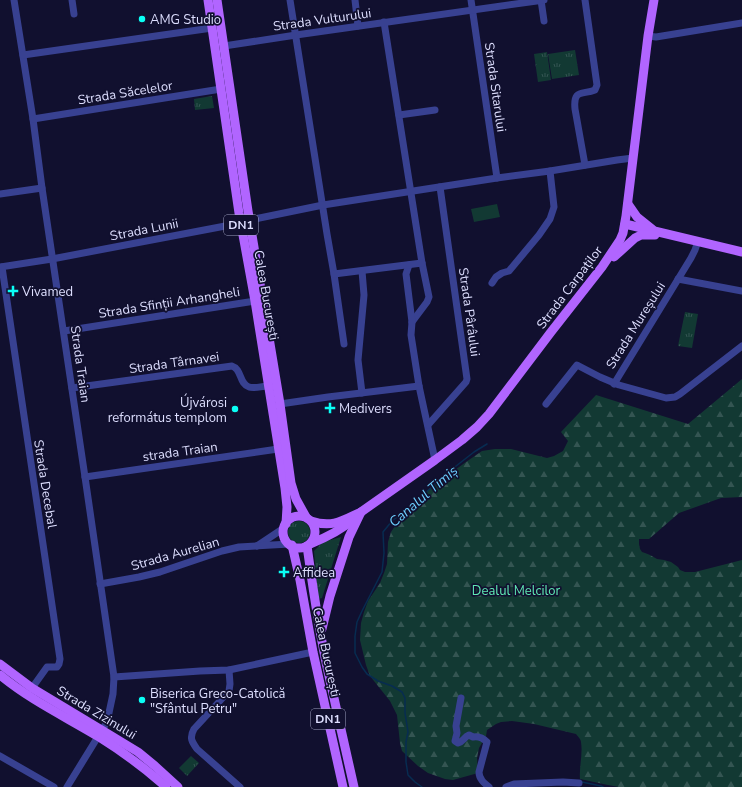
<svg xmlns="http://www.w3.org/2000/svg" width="742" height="787" viewBox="0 0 742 787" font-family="'Nunito Sans',sans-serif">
<defs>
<pattern id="grass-tufts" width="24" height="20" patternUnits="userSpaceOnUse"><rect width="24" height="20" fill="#123933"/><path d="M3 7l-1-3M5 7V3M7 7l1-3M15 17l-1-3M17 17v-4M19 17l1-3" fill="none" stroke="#345552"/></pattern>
<pattern id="forest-firs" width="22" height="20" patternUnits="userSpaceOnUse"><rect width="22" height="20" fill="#123933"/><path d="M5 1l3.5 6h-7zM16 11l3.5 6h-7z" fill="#345552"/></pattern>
</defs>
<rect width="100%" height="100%" fill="#11102f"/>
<g fill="url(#grass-tufts)">
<polygon points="575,50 579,75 552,79 548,54"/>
<polygon points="547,52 551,80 538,82 534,54"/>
<polygon points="212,96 214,108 195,110 194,99"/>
<polygon points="685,312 698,314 692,348 678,346"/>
<circle cx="299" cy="532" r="11"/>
<polygon points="341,537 322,598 318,599 314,551 323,542"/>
<polygon points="191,756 199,763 187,776 179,768"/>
</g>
<path fill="url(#forest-firs)" d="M 742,379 L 742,497 L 721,498 L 679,513 L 649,539 L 639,539 L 639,544 L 640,549 L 642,552 L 645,553 L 650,555 L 657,559 L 664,560 L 671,562 L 678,567 L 680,570 L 685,572 L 695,572 L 742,560 L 742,787 L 619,787 L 608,785 L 580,779 C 579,767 583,754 581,742 C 581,739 578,737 576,734 L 534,724 L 512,721 L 501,722 L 496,724 L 487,730 L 486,736 L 479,748 L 477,758 L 478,773 L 453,780 L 445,779 L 428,773 L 418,766 L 402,751 L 400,743 L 397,715 L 390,701 L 370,676 L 366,665 L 360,640 L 361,623 L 364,612 L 368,601 L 380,583 L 384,573 L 387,564 L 388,542 L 391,532 L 397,523 L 430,488 L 466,462 L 482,451 L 495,449 L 511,449 L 547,458 L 554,456 L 563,451 L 568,441 L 561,432 L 596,395 L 688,424 Z"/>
<polygon fill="#123933" points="497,204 500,217 474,222 471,209"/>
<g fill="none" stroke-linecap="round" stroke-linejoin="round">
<g stroke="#072c51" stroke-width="1.5">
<polyline points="582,782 601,786 603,787"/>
<polyline points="422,787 415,782 408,775 406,762 406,742 408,732 405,713 405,698 402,692 392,686 378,681 367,674 362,667 355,653 355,636 357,622 362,611 382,572 384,553 383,532 392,521 412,506 442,477 474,452 487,444"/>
</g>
<g stroke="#384191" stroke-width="7">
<polyline points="14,0 33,119 42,188 85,477 114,677 113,694 107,722 67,787"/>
<polyline points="72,0 74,14"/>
<polyline points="290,0 327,234 334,274 344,344"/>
<polyline points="355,0 358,26"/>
<polyline points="471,0 497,178"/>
<polyline points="541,0 544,21"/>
<path d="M 585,0 L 597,85 L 595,90 C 582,95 573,89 575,109 L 585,165"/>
<polyline points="384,22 422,263 429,297 427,302 412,322"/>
<polyline points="648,36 656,37 742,23"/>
<polyline points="224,46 296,35 544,0"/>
<polyline points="23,55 212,28"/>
<polyline points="399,115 435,110"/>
<polyline points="33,119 221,89"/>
<polyline points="0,194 42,188"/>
<polyline points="250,220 323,205 497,178 550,171 617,160 633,158"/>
<polyline points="409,265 406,274 412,322 411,335 419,386 435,460"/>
<polyline points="0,267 52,259 241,223"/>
<polyline points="2,267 60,659 59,664 57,667 47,667 32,688"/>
<polyline points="334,274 422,263"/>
<polyline points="678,279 742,291"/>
<polyline points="492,283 496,277 502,273 509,271 539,235 550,219 554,207 550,171"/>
<polyline points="64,331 255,301"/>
<polyline points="614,384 691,258 695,250 698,241"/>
<path d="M 72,388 L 232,366 C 242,369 239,384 249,387 C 254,389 262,386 268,386"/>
<polyline points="362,393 358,360 364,295 362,271"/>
<polyline points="280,404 328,397 419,386"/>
<polyline points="546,404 577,365 600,377 619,385 666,398 675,397 680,394 742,346"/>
<polyline points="428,425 466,382 467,379 440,187"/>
<polyline points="85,477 278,449"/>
<polyline points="257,546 284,528"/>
<polyline points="100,584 139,577 160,572 222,551 239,547 290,544"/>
<path d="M 229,670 L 230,684 L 229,691 L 194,729 C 189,738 192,742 197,749 L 240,787"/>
<polyline points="114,677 200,671 229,670 313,652"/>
<path d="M 461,698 L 456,726 L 457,733 L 455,741 L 458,743 C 463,742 464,737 469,735 L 473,737 C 478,736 483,738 487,742 L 479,772 C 479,779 484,783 489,787"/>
<polyline points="0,756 54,787"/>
<polyline points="506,787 514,784 563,782 579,783"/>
</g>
<g stroke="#b165ff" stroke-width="9">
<polyline points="208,0 239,213 255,301 285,488 287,507 286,524"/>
<polyline points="217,0 248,211 280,404 291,483 296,499 306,517"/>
<polyline points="628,204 637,217 652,229"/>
<polyline points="625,224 742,252"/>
<polyline points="614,257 635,238 641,235 655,235"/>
<circle cx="299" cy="532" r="16"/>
<path d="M 311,521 C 332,528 342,521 361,512 L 435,460 L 462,440 L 477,427 L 489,414 L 551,332 L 602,267 L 620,240 L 623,233 L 626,216 L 648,36 L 654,0"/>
<path d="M 310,544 C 325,538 340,531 352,520"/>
<polyline points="292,545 300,580 313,652 343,787"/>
<path d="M 307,546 C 313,589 319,633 329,676 C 337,713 346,750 354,787"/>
<polyline points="322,629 330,596 349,537 361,512"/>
<polyline points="0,664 32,688 110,735 138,752 155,766 178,787"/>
<path d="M 0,675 C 30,700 66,717 99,737 C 123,752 145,768 166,787"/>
</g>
</g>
<g fill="#0afff6" stroke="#11102f" stroke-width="1.5">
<circle cx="142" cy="19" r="4"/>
<path d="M11 285h4v4h4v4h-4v4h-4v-4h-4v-4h4z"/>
<path d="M328 402h4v4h4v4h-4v4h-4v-4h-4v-4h4z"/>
<circle cx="235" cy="409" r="4"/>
<path d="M282 566h4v4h4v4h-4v4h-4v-4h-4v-4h4z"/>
<circle cx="142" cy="700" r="4"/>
</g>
<g text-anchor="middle" stroke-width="3.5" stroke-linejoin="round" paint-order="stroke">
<g fill="#11102f" stroke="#a0a1c1" stroke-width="1">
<rect x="224" y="215" width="34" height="20" rx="3"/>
<rect x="311" y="709" width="34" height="20" rx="3"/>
</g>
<g font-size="12" font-weight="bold" fill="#dedfff">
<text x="241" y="229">DN1</text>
<text x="328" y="723">DN1</text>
</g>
<g font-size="13" fill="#dedfff" stroke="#11102f" text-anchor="start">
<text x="150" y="24">AMG Studio</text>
<text x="22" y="296">Vivamed</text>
<text x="227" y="407" text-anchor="end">Újvárosi<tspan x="227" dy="15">református templom</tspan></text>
<text x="339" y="413">Medivers</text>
<text x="293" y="577">Affidea</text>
<text x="150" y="698">Biserica Greco-Catolică<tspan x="150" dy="15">"Sfântul Petru"</tspan></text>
</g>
<g font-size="13" fill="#dedfff" stroke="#11102f">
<text transform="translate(322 19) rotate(-8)" y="5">Strada Vulturului</text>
<text transform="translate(496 87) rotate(82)" y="5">Strada Sitarului</text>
<text transform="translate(125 92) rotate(-9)" y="5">Strada Săcelelor</text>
<text transform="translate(144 229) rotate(-11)" y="5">Strada Lunii</text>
<text transform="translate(569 287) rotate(-53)" y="5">Strada Carpaților</text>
<text transform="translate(267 295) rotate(80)" y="5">Calea București</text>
<text transform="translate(169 302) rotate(-9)" y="5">Strada Sfinții Arhangheli</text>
<text transform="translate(470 312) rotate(82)" y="5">Strada Pârâului</text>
<text transform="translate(635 325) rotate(-58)" y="5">Strada Mureșului</text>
<text transform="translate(174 362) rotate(-8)" y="5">Strada Târnavei</text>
<text transform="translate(81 364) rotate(82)" y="5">Strada Traian</text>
<text transform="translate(180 451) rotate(-8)" y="5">strada Traian</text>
<text transform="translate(46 484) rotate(81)" y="5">Strada Decebal</text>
<text transform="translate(175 553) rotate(-16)" y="5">Strada Aurelian</text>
<text transform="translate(327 652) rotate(78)" y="5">Calea București</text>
<text transform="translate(97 712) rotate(31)" y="5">Strada Zizinului</text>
</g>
<g font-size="13" fill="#5fe9b4" stroke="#11102f">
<text x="516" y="595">Dealul Melcilor</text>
</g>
<g font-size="14" font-style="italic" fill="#6ccfff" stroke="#11102f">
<text transform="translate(423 496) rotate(-41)" y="5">Canalul Timiș</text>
</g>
</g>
</svg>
